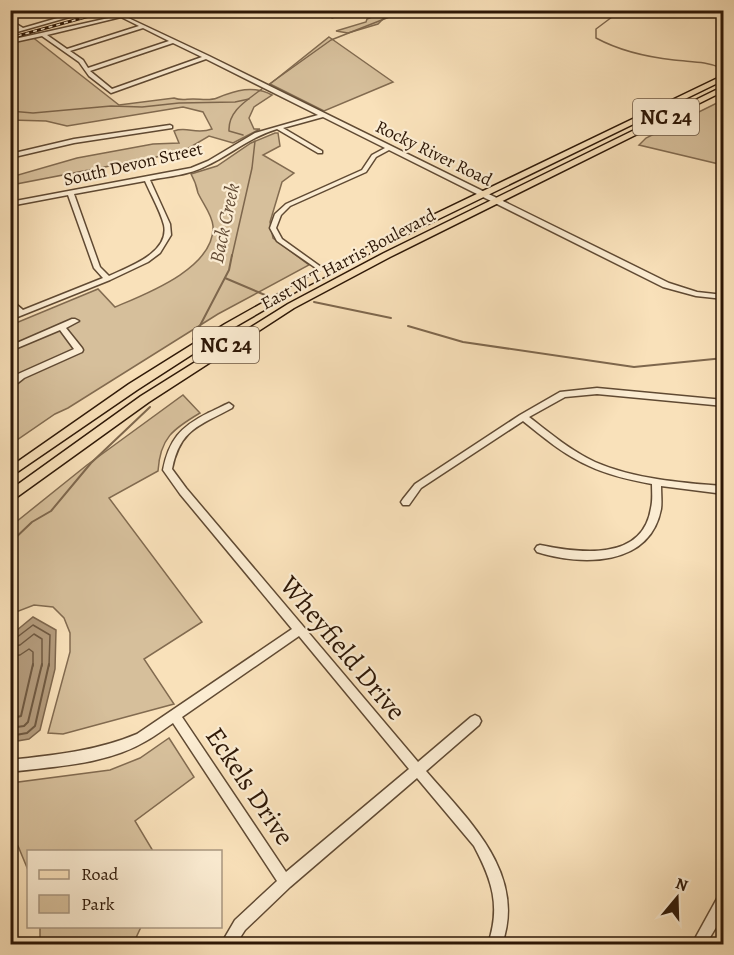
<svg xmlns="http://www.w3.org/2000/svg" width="734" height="955" viewBox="0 0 734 955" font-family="Alegreya,serif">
<rect width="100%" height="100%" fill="#f9e1ba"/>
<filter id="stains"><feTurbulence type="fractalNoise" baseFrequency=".00333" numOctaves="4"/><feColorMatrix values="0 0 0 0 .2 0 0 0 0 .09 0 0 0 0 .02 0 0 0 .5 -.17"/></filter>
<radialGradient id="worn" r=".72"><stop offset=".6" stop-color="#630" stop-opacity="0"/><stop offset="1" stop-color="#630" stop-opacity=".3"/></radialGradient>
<g fill="#d6bf9b" stroke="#826b50" stroke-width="1.5">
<polygon points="387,11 403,11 384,18 378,24 348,33 336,31 366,22 367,19"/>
<path d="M 31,36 L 119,105 L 174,98 C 181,101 186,99 193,99 C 201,99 210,101 217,98 C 236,90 253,85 272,95 L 254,107 L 249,118 L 254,129 L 260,129 L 233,143 L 209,136 L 182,152 L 11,185 L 11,177 L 77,158 L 153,144 L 179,143 L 174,131 C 187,126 196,135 212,129 L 203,112 L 183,107 L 67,126 L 46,121 L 11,120 L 10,41 Z"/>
<polygon points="329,37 393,82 324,111 270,84"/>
<polygon points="723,100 723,165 639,145 646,138"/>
<path d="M 275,133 L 278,133 L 280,146 L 263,155 L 294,173 L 282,182 L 270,222 L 273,238 L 309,265 L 218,314 L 68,408 L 55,414 L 11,444 L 11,325 L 98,289 L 115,307 C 146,294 215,268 213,226 C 212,214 203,204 198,193 C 197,188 195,181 191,174 L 217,166 L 251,143 Z"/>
<path d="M 183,395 L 200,413 C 173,429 160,438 158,471 L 109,498 L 202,622 L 144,659 L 174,704 L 63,734 L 48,733 L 70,652 L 70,633 L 64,618 L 53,607 L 34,605 L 11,614 L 11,526 L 87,465 Z"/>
<polygon points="169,738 194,777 135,821 153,851 28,852 28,870 18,846 11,838 11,783 110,770 140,758"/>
<polygon points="40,927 40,926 141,927 133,944 40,944"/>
</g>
<polygon fill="#b49c7d" stroke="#7e674d" stroke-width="1.5" points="33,617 56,630 55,669 40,730 29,739 11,742 11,635"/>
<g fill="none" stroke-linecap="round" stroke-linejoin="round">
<g stroke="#705a42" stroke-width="1.5">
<polyline points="10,639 16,638 33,625 50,635 49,666"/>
<polyline points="10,647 20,645 34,634 42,639 42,666"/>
<polyline points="10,656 20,655 29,649 33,652 33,666"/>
</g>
<g stroke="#705a42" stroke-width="2">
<polyline points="10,719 21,716 33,664"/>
<polyline points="10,728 24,726 28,722 42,664"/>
<polyline points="10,736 27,733 35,726 49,664"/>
</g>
<g stroke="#7e674d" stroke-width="1.5">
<path d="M 629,10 L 612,17 L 596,29 L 596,38 C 620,51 647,57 674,60 C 690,62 706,61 721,68"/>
<polyline points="268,85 331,40 407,10"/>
<polyline points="717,97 724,108"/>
<polyline points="10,111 33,113 111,106 142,107 179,103 235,102 249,99"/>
<path d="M 243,135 L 229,131 C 228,110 248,100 263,88"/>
<polyline points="232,256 252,168 255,141"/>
</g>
<g stroke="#7e674d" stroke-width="2">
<polyline points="225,278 265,295"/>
<polyline points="314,302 391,318"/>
<polyline points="408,326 463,342 634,367 724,358"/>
<polyline points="193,339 229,270 232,255"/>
<polyline points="10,543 32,522 51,511 91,463 150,407"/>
</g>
<g stroke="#604a33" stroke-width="3">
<g id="minor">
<polygon points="85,10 94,10 10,34 10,31 19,29 10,23 10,20 23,28"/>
<polygon points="304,10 311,10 300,16 296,15"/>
<polygon points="316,10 323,10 336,16 332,17"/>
<path d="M 122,15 L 209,56 L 669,283 L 697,292 L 724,295 L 724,299 L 696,296 L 663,287 L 389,150 L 376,157 L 366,172 L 290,206 L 281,215 L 276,228 L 282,239 L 328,272 L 327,273 L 323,273 L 277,241 L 270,228 L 275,214 L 286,204 L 362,170 L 372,155 L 385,148 L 323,117 L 283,128 L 322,151 L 322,153 L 318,153 L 277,129 C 250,137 230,155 206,166 C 189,175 169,176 150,180 L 170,224 L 171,235 L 160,253 L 148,262 L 110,280 L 10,320 L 10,315 L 17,312 L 10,306 L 10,299 L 23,310 L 103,278 L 94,268 L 68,195 L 10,206 L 10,202 L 191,168 L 208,161 L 255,133 L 318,115 L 206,59 L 111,93 L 89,76 L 79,62 L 42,36 L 10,43 L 10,40 ZM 121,17 L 139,26 L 67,49 L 47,35 ZM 143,28 L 169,41 L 88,68 L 83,60 L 70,51 ZM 173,43 L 202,57 L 112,89 L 90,71 ZM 145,181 C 151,195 160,210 164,225 C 170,253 128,267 109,276 L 100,267 L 74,194 Z"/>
<polygon points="170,125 172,126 172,128 74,143 10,158 10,154 74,139"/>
<polygon points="72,319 75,319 79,321 66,328 82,348 83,350 82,352 24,378 10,389 10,381 18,374 74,349 60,330 10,351 10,346"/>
<path d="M 597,388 L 724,400 L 724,406 L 597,394 L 565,397 L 529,417 C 550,433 571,451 595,462 C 634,479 682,483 724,486 L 724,494 L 661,486 C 661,494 662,502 661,509 C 650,567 581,566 537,552 L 535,549 L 537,546 L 540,545 C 579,553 643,562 651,508 C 653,500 652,492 652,484 C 630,480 608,475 589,466 C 564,455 543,437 523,421 L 421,488 L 409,505 L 403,505 L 401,502 L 403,499 L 415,484 L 520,415 L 560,392 Z"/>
<path d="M 229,403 L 233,406 L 232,408 C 199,426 180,429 172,469 L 186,488 L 418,762 L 471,717 L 475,715 L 479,717 L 481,721 L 479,725 L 426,771 C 468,820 527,873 502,944 L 488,944 C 501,906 492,880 474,846 L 417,778 L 290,887 L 245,930 L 236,944 L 221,944 L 235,920 L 277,881 L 173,723 C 164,729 155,736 146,741 C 106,765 55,766 10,772 L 10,760 C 54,755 97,751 137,734 L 292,629 L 180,494 L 163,470 C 169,440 180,427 208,413 C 215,410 222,406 229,403 ZM 299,636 L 409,769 L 286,872 L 182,717 Z"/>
<polygon points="724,894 724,914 706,944 692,944 719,895"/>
</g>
</g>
<g stroke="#2d1706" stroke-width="3">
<g id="major">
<polygon points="724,75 724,80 387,244 297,291 233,328 137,390 10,477 10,467 129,384 225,324 291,287 381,240"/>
<polygon points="724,86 724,91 390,257 294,308 149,402 10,502 10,490 141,396 288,304 384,253"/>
</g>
</g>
<use href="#minor" fill="#fbecd2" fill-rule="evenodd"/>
<use href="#major" fill="#f9e1ba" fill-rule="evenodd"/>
<g stroke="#2d1706" stroke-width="3">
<polyline id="rail" points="10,38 111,10"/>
</g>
<use href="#rail" stroke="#fbecd2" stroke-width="1.5" stroke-dasharray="4" stroke-linecap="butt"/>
</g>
<g text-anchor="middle" stroke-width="4.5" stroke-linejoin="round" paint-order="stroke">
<g font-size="18" fill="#2d1706" stroke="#fbecd2">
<text transform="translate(434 153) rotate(26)" y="6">Rocky River Road</text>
<text transform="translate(133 164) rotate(-13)" y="6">South Devon Street</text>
<text transform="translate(348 259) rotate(-28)" y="6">East W T Harris Boulevard</text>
</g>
<g font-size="20" font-style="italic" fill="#634c36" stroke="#fbecd2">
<text transform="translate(224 223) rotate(-78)" y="7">Back Creek</text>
</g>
<g fill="#fbecd2" stroke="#6b5743" stroke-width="1.5">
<rect x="633" y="99" width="66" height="36" rx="4.5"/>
<rect x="193" y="327" width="66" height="36" rx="4.5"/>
</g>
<g font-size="21" font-weight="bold" fill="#2d1706">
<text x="666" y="124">NC 24</text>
<text x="226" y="352">NC 24</text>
</g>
<g font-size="27" fill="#2d1706" stroke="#fbecd2">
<text transform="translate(343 648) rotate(50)" y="9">Wheyfield Drive</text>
<text transform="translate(250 786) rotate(56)" y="9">Eckels Drive</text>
</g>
</g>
<rect width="734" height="955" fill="none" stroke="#f9e1ba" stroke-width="36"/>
<rect x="12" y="12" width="710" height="931" fill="none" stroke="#2d1706" stroke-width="3"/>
<rect x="18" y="18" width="698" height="919" fill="none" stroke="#2d1706" stroke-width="1.5"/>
<rect x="27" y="850" width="195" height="78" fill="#fbecd2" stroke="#a99780" stroke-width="1.5"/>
<rect x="39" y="870" width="30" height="9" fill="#f9e1ba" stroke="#a99780" stroke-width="1.5"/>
<text x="81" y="880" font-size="18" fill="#2d1706">Road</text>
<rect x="39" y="895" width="30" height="18" fill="#d6bf9b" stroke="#a99780" stroke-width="1.5"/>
<text x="81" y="910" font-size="18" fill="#2d1706">Park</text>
<g transform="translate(677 898) rotate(19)" stroke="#fbecd2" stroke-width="4.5" paint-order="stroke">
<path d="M0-4.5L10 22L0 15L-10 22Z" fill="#2d1706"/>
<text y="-9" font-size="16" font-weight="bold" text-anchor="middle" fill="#2d1706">N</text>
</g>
<rect width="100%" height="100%" filter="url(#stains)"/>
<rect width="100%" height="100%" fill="url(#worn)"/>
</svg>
